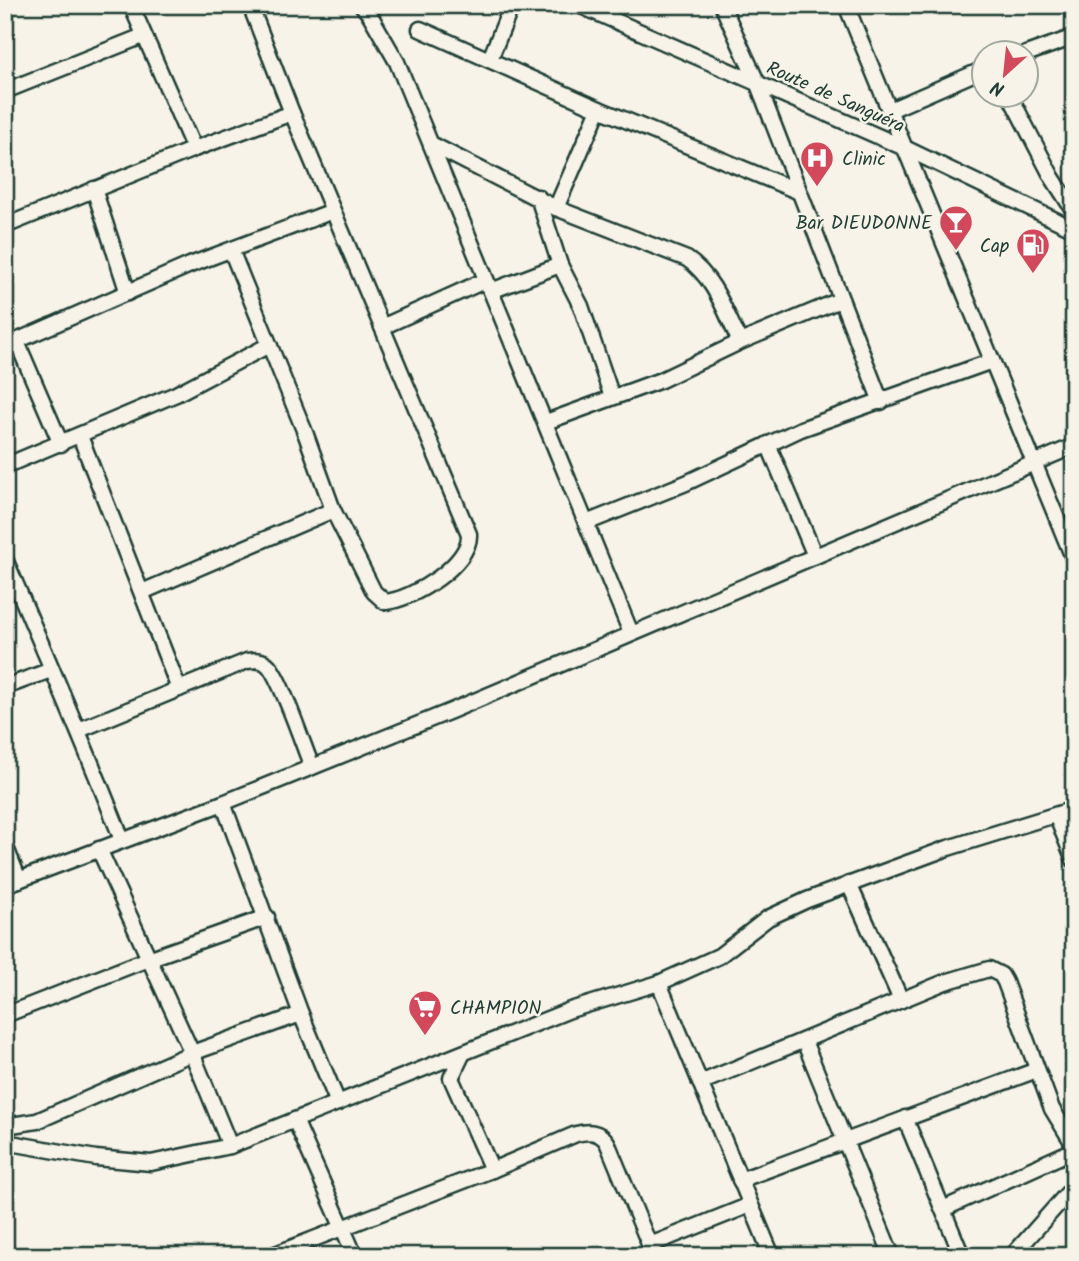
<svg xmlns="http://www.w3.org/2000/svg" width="1079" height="1261" viewBox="0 0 1079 1261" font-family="Kalam,sans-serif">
<rect width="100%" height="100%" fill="#f7f3e8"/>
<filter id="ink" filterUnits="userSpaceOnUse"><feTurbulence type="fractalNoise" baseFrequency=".0143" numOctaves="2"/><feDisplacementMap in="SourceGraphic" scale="14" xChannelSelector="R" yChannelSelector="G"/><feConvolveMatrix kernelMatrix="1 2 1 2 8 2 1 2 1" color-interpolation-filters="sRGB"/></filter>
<g filter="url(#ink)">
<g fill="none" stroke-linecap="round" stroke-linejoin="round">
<g stroke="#1f3d34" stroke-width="19">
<g id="minor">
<polyline points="131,5 194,149"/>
<polyline points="362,5 370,15 397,62 631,633"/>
<polyline points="579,5 907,149 1074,229"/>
<polyline points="722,5 757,82 881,402"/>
<polyline points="846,5 1074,560"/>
<polyline points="420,29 599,109 797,191"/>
<polyline points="1026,54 1074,37"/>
<polyline points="490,59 512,5"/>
<polyline points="5,91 143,36"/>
<polyline points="1009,94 1052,177 1074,211"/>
<polyline points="890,110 984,69"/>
<path d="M 431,144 L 556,208 L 687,259 C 715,278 725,312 740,342"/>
<polyline points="94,189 128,293"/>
<polyline points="538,197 560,265 581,306 612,397"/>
<polyline points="556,208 599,109"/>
<polyline points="5,226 194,149 292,113"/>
<path d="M 231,250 L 306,435 L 333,510 L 374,592 L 385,602 C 412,600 471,564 469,534 L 292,113 L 250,5"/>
<polyline points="491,291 560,265"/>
<polyline points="382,327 486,280"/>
<polyline points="17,342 61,444"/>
<polyline points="5,346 190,265 333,211"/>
<polyline points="546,422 661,380 740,342 840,300"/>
<polyline points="80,436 179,689"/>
<polyline points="768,444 815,556"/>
<polyline points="5,466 176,394 269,345"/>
<polyline points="586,523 686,483 801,429 992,361"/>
<path d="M 5,559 C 45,652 85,745 122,840"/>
<polyline points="142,592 333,510"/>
<polyline points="5,687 51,670"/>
<path d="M 79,730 L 247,661 C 254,660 262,659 268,665 C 281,678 303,745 312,767"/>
<polyline points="223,803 301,1014 338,1103"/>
<polyline points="1056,815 1074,860"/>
<polyline points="5,845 19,880"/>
<polyline points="99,849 192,1053 230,1146"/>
<polyline points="849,884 901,1000"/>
<polyline points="5,885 223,803 451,711 1074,446"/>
<polyline points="659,983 772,1256"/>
<polyline points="5,1015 148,959 267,917"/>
<polyline points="804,1041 892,1256"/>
<polyline points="463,1053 451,1078 492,1170"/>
<polyline points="700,1083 945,982 989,969 1001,975 1005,982 1052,1109 1074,1145"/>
<polyline points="905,1118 962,1256"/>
<polyline points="295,1120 355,1256"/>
<polyline points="5,1126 37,1121 192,1053 301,1014"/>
<polyline points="5,1142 96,1158 151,1163 230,1146 570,1010 659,983 719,956 768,918 807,900 948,848 1074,809"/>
<polyline points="740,1180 1037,1070"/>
<polyline points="943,1209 1074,1150"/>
<polyline points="650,1245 750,1205"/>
<path d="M 270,1256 L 492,1170 L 576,1134 C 589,1131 599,1131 607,1142 L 654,1256"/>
<polyline points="1012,1256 1074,1186"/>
</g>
</g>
<use href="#minor" stroke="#f7f3e8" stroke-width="14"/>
</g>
</g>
<defs>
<g id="hospital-pin" transform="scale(1.75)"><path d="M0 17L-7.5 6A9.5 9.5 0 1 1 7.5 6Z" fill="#d1495b" stroke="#f7f3e8"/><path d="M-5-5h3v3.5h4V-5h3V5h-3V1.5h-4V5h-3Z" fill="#fff"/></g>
<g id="bar-pin" transform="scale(1.75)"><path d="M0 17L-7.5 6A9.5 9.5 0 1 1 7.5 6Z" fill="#d1495b" stroke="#f7f3e8"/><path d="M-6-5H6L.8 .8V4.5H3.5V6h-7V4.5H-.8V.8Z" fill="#fff"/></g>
<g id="fuel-pin" transform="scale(1.75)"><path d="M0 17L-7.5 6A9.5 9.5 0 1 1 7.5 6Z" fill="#d1495b" stroke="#f7f3e8"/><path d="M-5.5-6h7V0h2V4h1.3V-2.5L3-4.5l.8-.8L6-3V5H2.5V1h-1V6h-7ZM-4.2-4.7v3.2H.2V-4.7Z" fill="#fff"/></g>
<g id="supermarket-pin" transform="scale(1.75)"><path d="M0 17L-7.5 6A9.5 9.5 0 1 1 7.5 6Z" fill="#d1495b" stroke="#f7f3e8"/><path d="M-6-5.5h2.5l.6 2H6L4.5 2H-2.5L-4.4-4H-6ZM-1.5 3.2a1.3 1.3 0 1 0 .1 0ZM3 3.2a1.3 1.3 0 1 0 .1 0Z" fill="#fff"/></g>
</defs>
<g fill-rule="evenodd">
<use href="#hospital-pin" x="817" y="158"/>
<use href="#bar-pin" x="956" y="222"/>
<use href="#fuel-pin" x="1033" y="245"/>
<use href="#supermarket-pin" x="425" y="1007"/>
</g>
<g text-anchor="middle" stroke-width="5" stroke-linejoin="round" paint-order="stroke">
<g font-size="19" fill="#1f3d34" stroke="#f7f3e8">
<text transform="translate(836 96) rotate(24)" y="7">Route de Sanguéra</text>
</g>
<g font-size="19" fill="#1f3d34" stroke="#f7f3e8" text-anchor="start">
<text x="842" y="165">Clinic</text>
<text x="932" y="229" text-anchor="end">Bar DIEUDONNE</text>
<text x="1009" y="252" text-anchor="end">Cap</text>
<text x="450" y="1014">CHAMPION</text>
</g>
</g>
<rect width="1079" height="1261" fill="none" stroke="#f7f3e8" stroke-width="28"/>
<rect x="14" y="14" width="1051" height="1233" fill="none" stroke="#1f3d34" stroke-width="2.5" filter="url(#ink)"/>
<g transform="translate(1005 74) rotate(207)"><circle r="33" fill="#f7f3e8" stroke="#a1aaa0" stroke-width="2"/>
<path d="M0-5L12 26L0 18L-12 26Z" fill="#d1495b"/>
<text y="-10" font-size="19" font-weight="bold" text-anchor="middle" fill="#1f3d34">N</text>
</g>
</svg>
